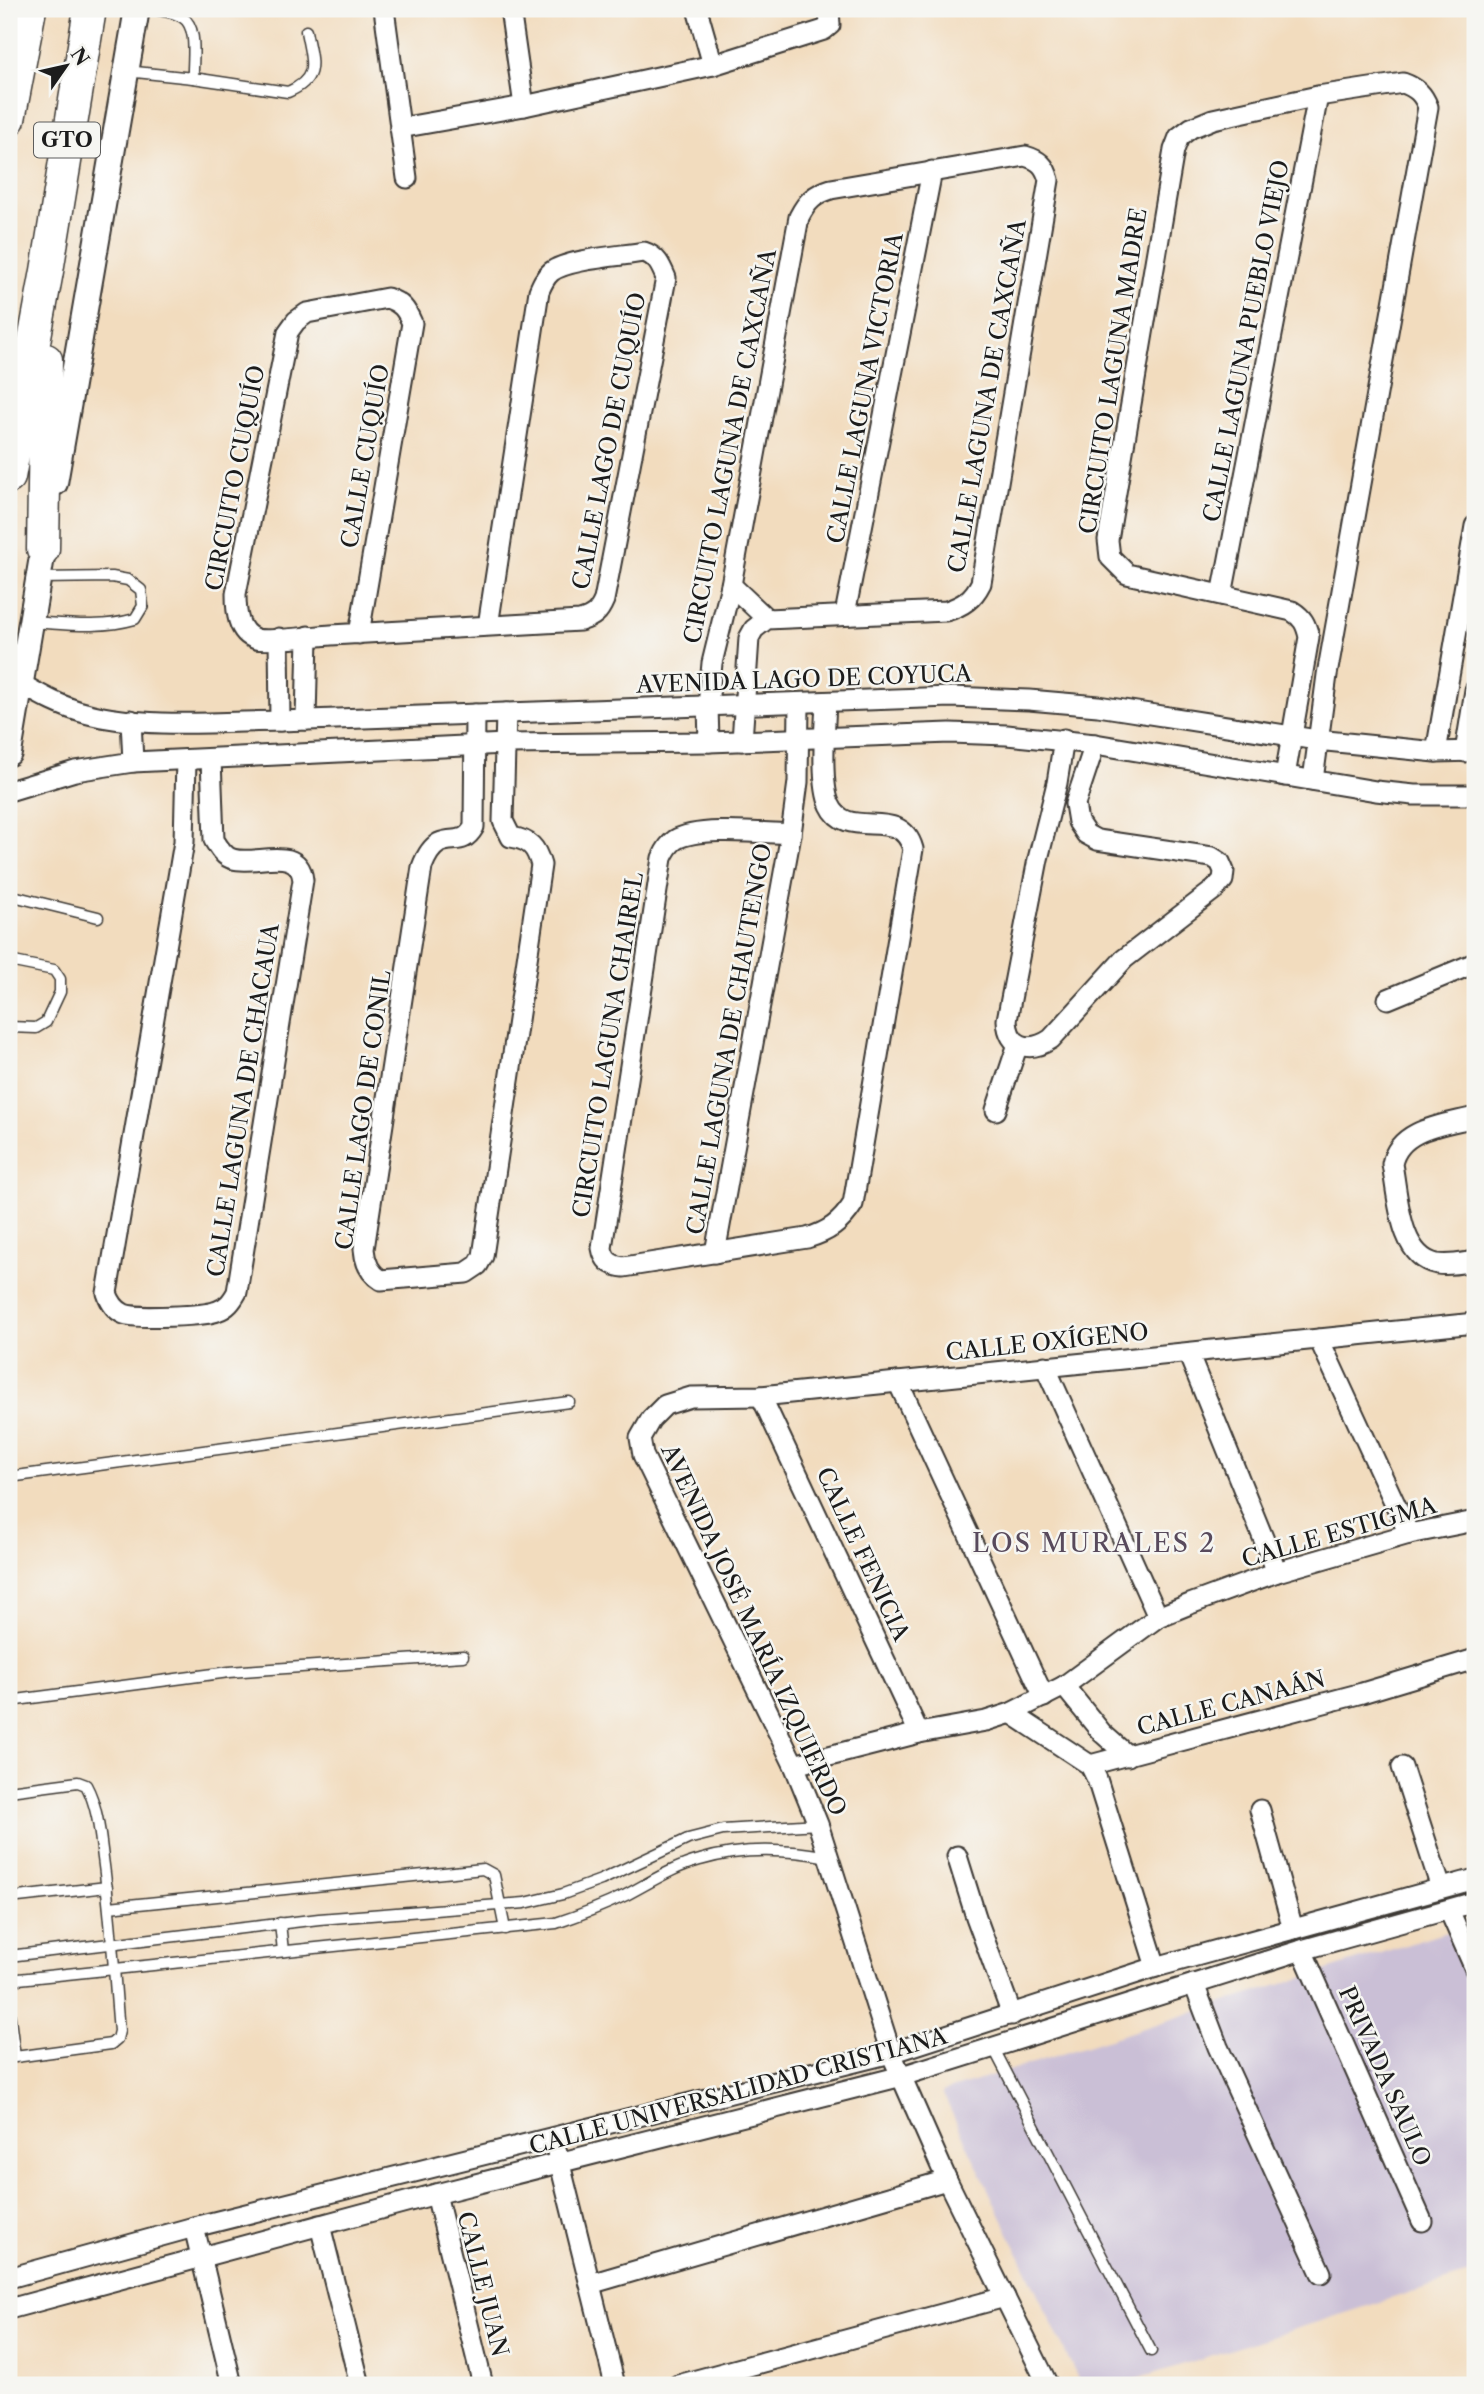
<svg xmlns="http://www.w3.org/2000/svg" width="1484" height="2394" viewBox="0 0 1484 2394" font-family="'Libre Caslon Text',serif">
<rect width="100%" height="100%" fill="#f6f6f2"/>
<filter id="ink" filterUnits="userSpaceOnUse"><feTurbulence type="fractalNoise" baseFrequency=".0143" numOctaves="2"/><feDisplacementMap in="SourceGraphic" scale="14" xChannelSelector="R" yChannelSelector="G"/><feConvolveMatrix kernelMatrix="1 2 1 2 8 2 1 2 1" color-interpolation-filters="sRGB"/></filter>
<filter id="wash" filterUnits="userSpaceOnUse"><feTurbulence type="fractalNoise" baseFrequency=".00686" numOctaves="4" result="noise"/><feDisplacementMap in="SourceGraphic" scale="28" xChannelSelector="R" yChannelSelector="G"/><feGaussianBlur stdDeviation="1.57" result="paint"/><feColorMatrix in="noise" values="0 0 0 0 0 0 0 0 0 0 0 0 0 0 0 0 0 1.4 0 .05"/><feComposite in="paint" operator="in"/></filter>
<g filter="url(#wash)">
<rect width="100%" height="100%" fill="#f2dcbe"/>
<polygon fill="#cabfd6" points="1475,1923 1475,2272 1118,2385 1081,2385 942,2092"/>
</g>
<g filter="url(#ink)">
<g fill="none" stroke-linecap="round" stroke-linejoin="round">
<g stroke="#3c3934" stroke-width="13">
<g id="service">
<path d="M 154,9 C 163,11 174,12 182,17 C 199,27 192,61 193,78"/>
<path d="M 126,71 L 193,78 L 288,92 C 321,78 311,60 306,31"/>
<path d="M 31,622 C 66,624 100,629 135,619 L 143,606 L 141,590 L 128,580 L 112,577 L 40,578"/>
<polyline points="9,895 98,917"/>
<polyline points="9,961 54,970 60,979 60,992 46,1022 36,1028 9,1027"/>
<polyline points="9,1477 569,1402"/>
<polyline points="9,1701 229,1672 463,1656"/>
<path d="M 9,1791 L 78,1782 L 86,1785 C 98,1807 100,1835 103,1858 C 111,1916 114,1973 119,2031 L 117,2039 L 111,2044 L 15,2057 L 9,2011"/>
<polyline points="9,1898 107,1887"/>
<polyline points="109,1907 483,1869 494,1875 505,1929"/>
<polyline points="280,1923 283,1951"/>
<polyline points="9,1956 319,1919 525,1903 563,1894 601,1880 688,1839 723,1830 818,1824"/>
<path d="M 9,1980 L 556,1923 C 580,1915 603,1906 626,1895 C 651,1882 673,1867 700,1860 C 742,1847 787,1849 829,1857"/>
<polyline points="993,2047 1151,2351"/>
</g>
</g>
<g stroke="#3c3934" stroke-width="23">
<g id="minor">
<polyline points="384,9 407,178"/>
<polyline points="510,9 524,106"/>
<polyline points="697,9 713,65"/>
<polyline points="400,128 524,106 713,65 824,30 830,25 829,9"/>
<polyline points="731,585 767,619"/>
<polyline points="1222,595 1318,96"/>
<polyline points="845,614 932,171"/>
<path d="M 359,634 L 412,323 C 406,309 402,303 387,298 L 307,313 L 296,321 L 288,332 L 236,594 C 236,610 237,633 256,639 C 268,642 315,636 331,635 C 414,631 497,626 580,621 C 594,617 599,612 604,600 L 666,278 C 661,266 657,256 644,252 C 622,256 567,259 551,272 C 545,277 542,284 539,291 L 488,626"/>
<polyline points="279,638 280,721"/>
<path d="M 21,684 C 42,696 62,707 85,713 C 143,729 220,722 280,721 L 951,697 L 1029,700 L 1098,706 L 1317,740 L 1436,752 L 1475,751"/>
<path d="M 475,714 L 474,827 C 463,846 454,836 439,843 C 430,848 425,859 422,867 L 364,1249 C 365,1262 369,1273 381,1280 L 466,1273 L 478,1265 L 483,1256 L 541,865 C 536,847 530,840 511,837 L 503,821 L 506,713"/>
<polyline points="131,720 133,762"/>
<polyline points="306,720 308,636"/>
<path d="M 1064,739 L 1057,783 L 1038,859 L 1007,1020 C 1008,1048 1030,1053 1051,1039 L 1124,959 L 1215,889 L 1223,880 L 1224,871 L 1220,862 L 1212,857 L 1097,840 L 1086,834 L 1078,822 L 1075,804 L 1095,744"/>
<path d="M 709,742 L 708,706 L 712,663 L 731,585 L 799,217 C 807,201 815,194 831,189 L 1025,156 C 1039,160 1045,165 1049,180 L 981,583 C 973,599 963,606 946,611 L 767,619 L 754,629 L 749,638 L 742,741"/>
<polyline points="1436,752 1475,526"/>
<polyline points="1465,752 1475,690"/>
<path d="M 186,760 L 184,842 L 107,1293 C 110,1302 115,1310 124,1314 C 135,1319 206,1316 217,1311 C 227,1308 232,1301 237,1292 L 303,880 C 299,843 256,866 233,859 C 224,857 219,848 214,840 L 211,759"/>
<path d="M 1285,776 L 1309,637 C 1306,624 1303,618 1292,611 L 1127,574 L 1110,557 L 1108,540 L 1174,150 L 1179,137 L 1191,128 L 1213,119 L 1318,96 L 1403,83 C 1417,88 1423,94 1428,107 L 1327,675 L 1313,780"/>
<polyline points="9,791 75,771 133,762 505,744 709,742 950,733 1007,735 1095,744 1376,791 1414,795 1475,795"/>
<path d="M 791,834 C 763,833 697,826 675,840 C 668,845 665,851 662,858 L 602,1248 C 604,1261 612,1266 624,1267 L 807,1238 C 828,1232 841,1223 853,1204 L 913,849 C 900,803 847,843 830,805 C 820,784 825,726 826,702"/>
<polyline points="1388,999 1475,963"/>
<polyline points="996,1110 1018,1044"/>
<path d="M 1475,1117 C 1445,1125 1399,1128 1392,1164 C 1398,1195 1399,1257 1437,1264 C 1450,1266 1462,1263 1475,1261"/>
<polyline points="715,1253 791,834 798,782 799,703"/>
<polyline points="1319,1339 1409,1534"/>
<polyline points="1188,1353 1277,1572"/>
<polyline points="1045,1366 1158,1617"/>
<polyline points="898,1382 1044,1697"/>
<polyline points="761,1396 919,1733"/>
<polyline points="1064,1686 1102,1733 1128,1756"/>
<polyline points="1011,1713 1090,1765 1097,1779 1156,1967"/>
<polyline points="794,1765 919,1733 986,1721 1011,1713 1064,1686 1158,1617 1190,1604 1277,1572 1409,1534 1475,1521"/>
<polyline points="1090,1765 1362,1693 1475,1659"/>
<polyline points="1402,1767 1441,1888"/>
<polyline points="1260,1810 1293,1929"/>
<polyline points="957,1856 976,1917 1012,2015"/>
<polyline points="1449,1910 1475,1969"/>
<polyline points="1302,1950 1422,2221"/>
<polyline points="1194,1984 1218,2047 1321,2273"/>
<polyline points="557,2152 615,2385"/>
<polyline points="436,2194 483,2385"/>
<polyline points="320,2225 360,2385"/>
<polyline points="194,2227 232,2385"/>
<polyline points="9,2278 194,2227 891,2053 1156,1967 1475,1879"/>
<polyline points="590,2284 947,2180"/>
<polyline points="9,2309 436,2194 902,2076 1302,1950 1475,1902"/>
<polyline points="678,2385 1005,2297"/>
<polyline points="1048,2385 947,2180 891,2053 818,1824 794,1765 643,1455 640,1438 651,1419 665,1405 691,1397 761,1396 1475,1323"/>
</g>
</g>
<g stroke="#3c3934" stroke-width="28">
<g id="tertiary">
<polyline points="55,483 137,9"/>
<polyline points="9,753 46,533"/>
</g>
</g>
<g stroke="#3c3934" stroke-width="35">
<g id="primary">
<polyline points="9,119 30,9"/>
<polyline points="9,477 47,271 90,9"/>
<polyline points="43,549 46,360"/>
</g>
</g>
<use href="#service" stroke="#fff" stroke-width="10"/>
<use href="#minor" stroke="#fff" stroke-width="19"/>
<use href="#tertiary" stroke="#fff" stroke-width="24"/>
<use href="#primary" stroke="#fff" stroke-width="32"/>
</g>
</g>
<g text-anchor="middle" stroke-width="5" stroke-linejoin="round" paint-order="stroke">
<rect fill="#f6f6f2" stroke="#5d5d5c" stroke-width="2" x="34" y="122.5" width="66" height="35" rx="5"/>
<g font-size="21" font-weight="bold" fill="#1c1c1c">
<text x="67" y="147">GTO</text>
</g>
<g font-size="23" fill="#1c1c1c" stroke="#f6f6f2">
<text transform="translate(1246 341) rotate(-79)" y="8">CALLE LAGUNA PUEBLO VIEJO</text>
<text transform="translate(1113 371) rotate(-81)" y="8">CIRCUITO LAGUNA MADRE</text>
<text transform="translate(865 388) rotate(-79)" y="8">CALLE LAGUNA VICTORIA</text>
<text transform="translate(987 396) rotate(-80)" y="8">CALLE LAGUNA DE CAXCAÑA</text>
<text transform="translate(609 441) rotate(-79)" y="8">CALLE LAGO DE CUQUÍO</text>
<text transform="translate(730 446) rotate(-79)" y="8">CIRCUITO LAGUNA DE CAXCAÑA</text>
<text transform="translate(365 456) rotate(-80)" y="8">CALLE CUQUÍO</text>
<text transform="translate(235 478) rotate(-79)" y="8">CIRCUITO CUQUÍO</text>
<text transform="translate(804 679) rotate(-2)" y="8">AVENIDA LAGO DE COYUCA</text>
<text transform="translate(729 1039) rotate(-80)" y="8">CALLE LAGUNA DE CHAUTENGO</text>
<text transform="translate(608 1045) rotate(-81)" y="8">CIRCUITO LAGUNA CHAIREL</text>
<text transform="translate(243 1100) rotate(-81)" y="8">CALLE LAGUNA DE CHACAUA</text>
<text transform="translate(363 1110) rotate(-82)" y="8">CALLE LAGO DE CONIL</text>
<text transform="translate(1047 1342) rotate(-6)" y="8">CALLE OXÍGENO</text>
<text transform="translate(1339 1532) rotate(-16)" y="8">CALLE ESTIGMA</text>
<text transform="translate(863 1554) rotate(65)" y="8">CALLE FENICIA</text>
<text transform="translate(754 1630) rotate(65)" y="8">AVENIDA JOSÉ MARÍA IZQUIERDO</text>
<text transform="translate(1231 1703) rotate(-15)" y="8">CALLE CANAÁN</text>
<text transform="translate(1385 2076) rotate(66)" y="8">PRIVADA SAULO</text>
<text transform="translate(738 2091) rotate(-15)" y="8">CALLE UNIVERSALIDAD CRISTIANA</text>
<text transform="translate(483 2284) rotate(76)" y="8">CALLE JUAN</text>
</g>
<g font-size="26" letter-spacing="2" fill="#584a5c" stroke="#f6f6f2">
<text x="1094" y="1552">LOS MURALES 2</text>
</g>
</g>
<rect width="1484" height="2394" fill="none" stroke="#f6f6f2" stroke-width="35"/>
<g transform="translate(66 66) rotate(56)" stroke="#f6f6f2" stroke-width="5" paint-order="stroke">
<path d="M0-5L12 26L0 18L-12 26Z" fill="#1c1c1c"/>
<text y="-10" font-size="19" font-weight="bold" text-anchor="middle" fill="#1c1c1c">N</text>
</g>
</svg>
